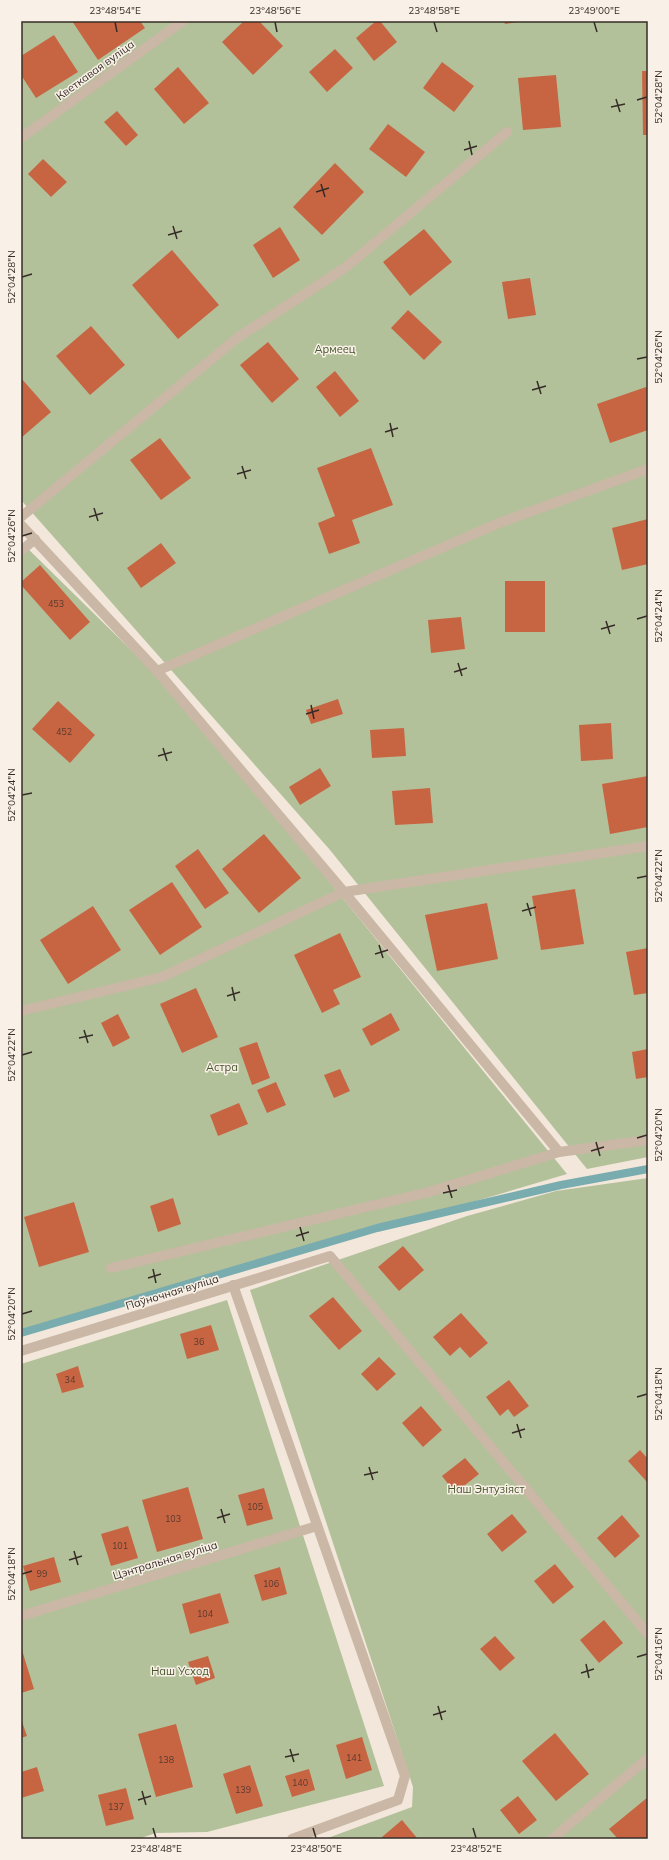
<svg xmlns="http://www.w3.org/2000/svg" width="669" height="1860" viewBox="0 0 669 1860" font-family="Mulish,sans-serif">
<rect width="100%" height="100%" fill="#f2e7da"/>
<g fill="#b3c19a">
<polygon points="21,21 648,21 648,1157 587,1169 330,850 21,500"/>
<polygon points="21,542 180,698 567,1174 21,1336"/>
<polygon points="648,1178 648,1839 325,1839 412,1807 413,1787 250,1290 467,1216 556,1191"/>
<polygon points="227,1300 384,1786 207,1832 156,1833 138,1839 21,1839 21,1364"/>
</g>
<g fill="none" stroke-linecap="round" stroke-linejoin="round">
<polyline stroke="#79acaf" stroke-width="8" points="21,1333 377,1228 561,1185 648,1169"/>
</g>
<g fill="#c76543">
<polygon points="72,21 140,21 145,28 98,60"/>
<polygon points="244,21 259,21 283,46 253,75 222,42"/>
<polygon points="376,21 380,21 397,42 374,61 356,38"/>
<polygon points="504,21 519,21 519,22 505,24"/>
<polygon points="54,35 78,72 36,98 21,75 21,56"/>
<polygon points="335,49 353,68 327,92 309,72"/>
<polygon points="442,62 474,86 454,112 423,88"/>
<polygon points="178,67 209,103 184,124 154,89"/>
<polygon points="642,71 648,71 648,135 643,135"/>
<polygon points="556,75 561,127 523,130 518,78"/>
<polygon points="117,111 138,135 126,146 104,122"/>
<polygon points="388,124 425,152 406,177 369,149"/>
<polygon points="43,159 67,182 51,197 28,174"/>
<polygon points="335,163 364,192 322,235 293,207"/>
<polygon points="280,227 300,260 273,278 253,245"/>
<polygon points="424,229 452,262 410,296 383,262"/>
<polygon points="172,250 219,305 178,339 132,285"/>
<polygon points="530,278 536,315 508,319 502,282"/>
<polygon points="408,310 442,342 424,360 391,328"/>
<polygon points="91,326 125,365 90,395 56,356"/>
<polygon points="268,342 299,379 272,403 240,365"/>
<polygon points="335,371 359,401 340,417 316,387"/>
<polygon points="21,378 51,412 21,438"/>
<polygon points="646,387 648,392 648,430 610,443 597,404"/>
<polygon points="160,438 191,478 161,500 130,460"/>
<polygon points="371,448 393,505 352,520 360,543 329,554 318,523 335,516 317,468"/>
<polygon points="648,519 648,564 622,570 612,528"/>
<polygon points="161,543 176,563 141,588 127,568"/>
<polygon points="40,565 90,622 70,640 21,585 21,582"/>
<rect x="505" y="581" width="40" height="51"/>
<polygon points="461,617 465,649 431,653 428,620"/>
<polygon points="338,699 343,714 311,724 306,710"/>
<polygon points="58,701 95,735 70,763 32,729"/>
<polygon points="611,723 613,759 581,761 579,725"/>
<polygon points="404,728 406,756 372,758 370,730"/>
<polygon points="320,768 331,786 300,805 289,787"/>
<polygon points="648,776 648,827 610,834 602,784"/>
<polygon points="430,788 433,823 395,825 392,791"/>
<polygon points="264,834 301,878 259,913 222,869"/>
<polygon points="198,849 229,893 205,909 175,866"/>
<polygon points="172,882 202,927 160,955 129,910"/>
<polygon points="575,889 584,944 541,950 532,896"/>
<polygon points="487,903 498,959 437,971 425,915"/>
<polygon points="93,906 121,950 68,984 40,940"/>
<polygon points="340,933 361,977 333,990 340,1004 322,1013 294,955"/>
<polygon points="648,948 648,993 634,995 626,952"/>
<polygon points="196,988 218,1037 182,1053 160,1004"/>
<polygon points="391,1013 400,1030 371,1046 362,1029"/>
<polygon points="118,1014 130,1038 113,1047 101,1023"/>
<polygon points="257,1042 270,1078 252,1085 239,1048"/>
<polygon points="648,1049 648,1077 636,1079 632,1052"/>
<polygon points="340,1069 350,1091 334,1098 324,1075"/>
<polygon points="276,1082 286,1105 267,1113 257,1090"/>
<polygon points="239,1103 248,1124 218,1136 210,1115"/>
<polygon points="173,1198 181,1224 158,1232 150,1206"/>
<polygon points="74,1202 89,1252 39,1267 24,1217"/>
<polygon points="403,1246 424,1270 399,1291 378,1267"/>
<polygon points="333,1297 362,1331 339,1350 309,1316"/>
<polygon points="461,1313 488,1343 470,1358 460,1347 450,1356 433,1337"/>
<polygon points="211,1325 219,1350 187,1359 180,1334"/>
<polygon points="379,1357 396,1374 377,1391 361,1374"/>
<polygon points="78,1366 84,1387 62,1393 56,1374"/>
<polygon points="509,1380 529,1406 514,1417 508,1409 500,1416 486,1397"/>
<polygon points="421,1406 442,1430 423,1447 402,1423"/>
<polygon points="640,1450 648,1459 647,1482 628,1461"/>
<polygon points="465,1458 479,1474 455,1493 442,1476"/>
<polygon points="188,1487 203,1539 157,1552 142,1500"/>
<polygon points="264,1488 273,1519 247,1526 238,1495"/>
<polygon points="512,1514 527,1532 502,1552 487,1534"/>
<polygon points="622,1515 640,1536 615,1558 597,1538"/>
<polygon points="128,1526 138,1558 111,1566 101,1534"/>
<polygon points="54,1557 61,1582 30,1591 23,1566"/>
<polygon points="555,1564 574,1587 553,1604 534,1581"/>
<polygon points="280,1567 287,1594 262,1601 254,1575"/>
<polygon points="220,1593 229,1623 190,1634 182,1604"/>
<polygon points="604,1620 623,1643 599,1663 580,1640"/>
<polygon points="495,1636 515,1658 500,1671 480,1649"/>
<polygon points="21,1647 34,1689 21,1693"/>
<polygon points="208,1656 215,1678 196,1685 188,1662"/>
<polygon points="21,1719 27,1736 21,1738"/>
<polygon points="176,1724 193,1787 156,1797 138,1734"/>
<polygon points="555,1733 589,1774 556,1801 522,1761"/>
<polygon points="362,1737 372,1770 346,1779 336,1745"/>
<polygon points="250,1765 263,1806 236,1814 223,1774"/>
<polygon points="37,1767 44,1791 21,1798 21,1772"/>
<polygon points="309,1769 315,1790 292,1797 285,1776"/>
<polygon points="126,1788 134,1819 106,1826 98,1795"/>
<polygon points="518,1796 537,1820 519,1834 500,1810"/>
<polygon points="648,1797 648,1839 618,1839 609,1829"/>
<polygon points="402,1820 417,1838 383,1839 382,1837"/>
</g>
<g fill="none" stroke-linecap="round" stroke-linejoin="round">
<g stroke="#cab7a6" stroke-width="10">
<polyline points="21,138 183,21"/>
<polyline points="21,517 237,338 346,267 507,132"/>
<polyline points="21,525 157,671 344,892 559,1152"/>
<polyline points="21,551 35,539"/>
<polyline points="157,671 499,523 648,469"/>
<polyline points="21,1011 162,977 344,892 648,846"/>
<polyline points="111,1268 429,1192 559,1152 648,1140"/>
<polyline points="233,1285 405,1776 398,1800 292,1839"/>
<polyline points="21,1351 330,1256 648,1634"/>
<polyline points="21,1616 317,1526"/>
<polyline points="552,1839 648,1758"/>
</g>
</g>
<path fill="none" stroke="#362c27" stroke-width="1.5" d="M 115,22 L 117,32M 275,22 L 277,32M 434,22 L 437,32M 594,22 L 597,32M 616,99 L 620,112M 637,100 L 647,97M 611,107 L 625,104M 469,141 L 472,155M 464,150 L 477,146M 321,184 L 325,197M 316,192 L 329,188M 173,226 L 177,239M 168,235 L 182,231M 22,277 L 32,274M 637,359 L 647,357M 537,381 L 541,394M 532,390 L 546,386M 390,423 L 393,437M 385,432 L 398,428M 242,466 L 246,479M 237,474 L 251,470M 94,508 L 98,521M 89,517 L 103,513M 22,536 L 32,533M 637,619 L 647,616M 606,621 L 610,634M 601,629 L 615,625M 458,663 L 462,676M 454,672 L 467,668M 311,705 L 314,719M 306,714 L 319,710M 163,748 L 167,761M 158,756 L 172,752M 22,795 L 32,793M 637,878 L 647,876M 527,903 L 531,916M 522,911 L 536,907M 379,945 L 383,958M 375,954 L 388,950M 232,987 L 235,1001M 227,996 L 240,992M 84,1030 L 88,1043M 79,1038 L 93,1035M 22,1055 L 32,1052M 637,1138 L 647,1135M 596,1142 L 600,1156M 591,1151 L 604,1147M 448,1185 L 452,1198M 443,1193 L 457,1190M 300,1227 L 304,1241M 296,1236 L 309,1232M 153,1269 L 156,1283M 148,1278 L 161,1274M 22,1314 L 32,1311M 637,1397 L 647,1394M 517,1424 L 521,1438M 512,1433 L 525,1429M 369,1467 L 373,1480M 364,1475 L 378,1472M 221,1509 L 225,1523M 217,1518 L 230,1514M 74,1551 L 78,1565M 69,1560 L 82,1556M 22,1574 L 32,1571M 637,1657 L 647,1654M 586,1664 L 589,1678M 581,1673 L 594,1669M 438,1706 L 442,1720M 433,1715 L 446,1711M 290,1749 L 294,1762M 285,1757 L 299,1754M 142,1791 L 146,1805M 138,1800 L 151,1796M 153,1828 L 156,1838M 313,1828 L 316,1838M 473,1828 L 476,1838"/>
<g text-anchor="middle" stroke-width="3" stroke-linejoin="round" paint-order="stroke">
<g font-size="9" fill="#5a3a2e">
<text x="56" y="607">453</text>
<text x="64" y="735">452</text>
<text x="199" y="1345">36</text>
<text x="70" y="1383">34</text>
<text x="255" y="1510">105</text>
<text x="173" y="1522">103</text>
<text x="120" y="1549">101</text>
<text x="42" y="1577">99</text>
<text x="271" y="1587">106</text>
<text x="205" y="1617">104</text>
<text x="354" y="1761">141</text>
<text x="166" y="1763">138</text>
<text x="300" y="1786">140</text>
<text x="243" y="1793">139</text>
<text x="116" y="1810">137</text>
</g>
<g font-size="11" fill="#362c27" stroke="#f9f1e7">
<text transform="translate(95 70) rotate(-36)" y="4">Кветкавая вуліца</text>
<text transform="translate(172 1292) rotate(-17)" y="4">Паўночная вуліца</text>
<text transform="translate(165 1560) rotate(-17)" y="4">Цэнтральная вуліца</text>
</g>
<g font-size="11" fill="#45542b" stroke="#f9f1e7">
<text x="335" y="353">Армеец</text>
<text x="222" y="1071">Астра</text>
<text x="486" y="1493">Наш Энтузіяст</text>
<text x="180" y="1675">Наш Усход</text>
</g>
</g>
<rect width="669" height="1860" fill="none" stroke="#f9f1e7" stroke-width="44"/>
<rect x="22" y="22" width="625" height="1816" fill="none" stroke="#362c27" stroke-width="1.5"/>
<g font-size="10" text-anchor="middle" fill="#362c27">
<text x="115" y="14">23°48'54"E</text>
<text x="275" y="14">23°48'56"E</text>
<text x="434" y="14">23°48'58"E</text>
<text x="594" y="14">23°49'00"E</text>
<text transform="translate(658 97) rotate(-90)" y="4">52°04'28"N</text>
<text transform="translate(11 277) rotate(-90)" y="4">52°04'28"N</text>
<text transform="translate(658 357) rotate(-90)" y="4">52°04'26"N</text>
<text transform="translate(11 536) rotate(-90)" y="4">52°04'26"N</text>
<text transform="translate(658 616) rotate(-90)" y="4">52°04'24"N</text>
<text transform="translate(11 795) rotate(-90)" y="4">52°04'24"N</text>
<text transform="translate(658 876) rotate(-90)" y="4">52°04'22"N</text>
<text transform="translate(11 1055) rotate(-90)" y="4">52°04'22"N</text>
<text transform="translate(658 1135) rotate(-90)" y="4">52°04'20"N</text>
<text transform="translate(11 1314) rotate(-90)" y="4">52°04'20"N</text>
<text transform="translate(658 1394) rotate(-90)" y="4">52°04'18"N</text>
<text transform="translate(11 1574) rotate(-90)" y="4">52°04'18"N</text>
<text transform="translate(658 1654) rotate(-90)" y="4">52°04'16"N</text>
<text x="156" y="1852">23°48'48"E</text>
<text x="316" y="1852">23°48'50"E</text>
<text x="476" y="1852">23°48'52"E</text>
</g>
</svg>
